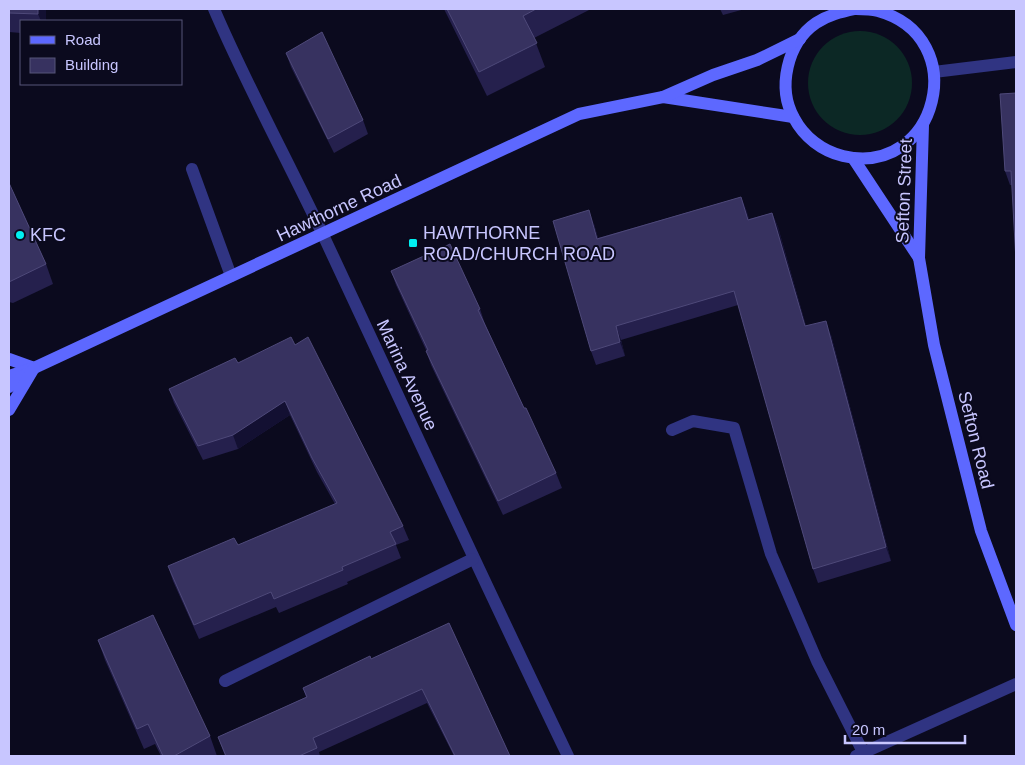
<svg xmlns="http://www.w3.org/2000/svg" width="1025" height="765" viewBox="0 0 1025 765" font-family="Helvetica,sans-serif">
<rect width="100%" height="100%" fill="#0b0a1e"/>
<circle fill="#0c2825" cx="860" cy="83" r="52"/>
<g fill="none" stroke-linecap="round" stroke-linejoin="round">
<g stroke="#303482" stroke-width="12">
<polyline points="192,169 231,276"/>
<polyline points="672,430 693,421 734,428 771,554 817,661 864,754"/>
</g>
<g stroke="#303482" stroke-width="12">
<path d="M 214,9 C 247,86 288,161 324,237 C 405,410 485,584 568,756"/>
<polyline points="934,72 1016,62"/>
<polyline points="225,681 473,559"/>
<polyline points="856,756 1016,684"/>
</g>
<g stroke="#5d68ff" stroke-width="12">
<path d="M 855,9 C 841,12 828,15 816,23 C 787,43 777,88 794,118 C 804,137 822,151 843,156 C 938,178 973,37 878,11 C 871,9 863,9 856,9"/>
<polyline points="663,97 793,117"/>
<polyline points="923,125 919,258 934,345 981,531 1016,625"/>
<polyline points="853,158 919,258"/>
<polyline points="9,359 34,368"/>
<polyline points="9,376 34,368 579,114 663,97 713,75 757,60 800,39"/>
<polyline points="9,387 26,374"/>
<polyline points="9,410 34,368"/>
</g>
</g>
<g fill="#25204d">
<polygon points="9,9 46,9 46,21 21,21 21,33 9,32"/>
<polygon points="444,9 591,9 534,38 545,67 487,96"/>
<polygon points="720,9 745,9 723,15"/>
<polygon points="286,53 363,120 368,134 334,153 291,67"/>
<polygon points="1016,93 1012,185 1010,185 1005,171"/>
<polygon points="9,183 46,264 53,284 13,303 9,302"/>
<polygon points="741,197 749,219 772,213 778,227 806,326 831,335 891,561 818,583 813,569 738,305 621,340 625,356 596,365 591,351 594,224 598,238"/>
<polygon points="391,271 480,309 485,324 524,408 556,473 562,488 503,515 431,365 426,351 426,350 396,285"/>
<polygon points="295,345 403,526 409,540 396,545 401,558 347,582 348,584 279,613 276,607 199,639 173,581 168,566 238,545 335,504 317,472 290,415 238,449 203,460 174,403 169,389 238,363"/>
<polygon points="449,623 510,756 454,756 427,703 319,752 320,756 225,756 218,737 306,697 303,688 371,659"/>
<polygon points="98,640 210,736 217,756 161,756 155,744 144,749 105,660"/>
</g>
<g fill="#131032">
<polygon points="38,9 46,9 46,21 41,21 38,14"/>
<polygon points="741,197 747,211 753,234 748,220"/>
<polygon points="589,210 594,224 602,253 597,239"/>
<polygon points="772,213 778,227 810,340 805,326"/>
<polygon points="826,321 831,335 891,561 886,547"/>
<polygon points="616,326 621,340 625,356 620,342"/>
<polygon points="285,401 290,415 238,449 233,435"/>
</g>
<g fill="#373260" stroke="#4e4979">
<polygon points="9,9 38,9 38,14 9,13"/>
<polygon points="447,9 536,9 523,16 537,43 479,72"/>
<polygon points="322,32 363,120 328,139 286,53"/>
<polygon points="1016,93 1016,261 1011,171 1005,171 1000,94"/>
<polygon points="9,183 46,264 9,282"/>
<polygon points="741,197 748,220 772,213 805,326 826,321 886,547 813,569 734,291 616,326 620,342 591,351 553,221 589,210 597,239"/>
<polygon points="450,244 480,309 478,310 524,408 526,408 556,473 498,501 426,351 428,350 391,271"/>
<polygon points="291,337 295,345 308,337 403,526 390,532 396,544 342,567 343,570 274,599 271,592 194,625 168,566 234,538 238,545 337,503 312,458 285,401 233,435 198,446 169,389 235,358 238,363"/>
<polygon points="153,615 210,736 174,756 163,756 148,724 137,729 98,640"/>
<polygon points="449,623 510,756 455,756 422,689 313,738 317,748 299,756 226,756 218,737 307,697 303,688 370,656 371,659"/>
</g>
<g fill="#00eff1" stroke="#0b0a1e" stroke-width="2">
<circle cx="20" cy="235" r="5"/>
<rect x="408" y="238" width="10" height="10" rx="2.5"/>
</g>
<g text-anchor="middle" stroke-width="4" stroke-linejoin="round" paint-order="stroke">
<g font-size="18" fill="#c8c6ff" stroke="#0b0a1e">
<text transform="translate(904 191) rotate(-88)" y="6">Sefton Street</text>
<text transform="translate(339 208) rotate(-25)" y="6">Hawthorne Road</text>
<text transform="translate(407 375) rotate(65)" y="6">Marina Avenue</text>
<text transform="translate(976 440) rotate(76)" y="6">Sefton Road</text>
</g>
<g font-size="18" fill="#c8c6ff" stroke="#0b0a1e" text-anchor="start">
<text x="423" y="239">HAWTHORNE<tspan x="423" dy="21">ROAD/CHURCH ROAD</tspan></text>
<text x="30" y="241">KFC</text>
</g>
</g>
<rect width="1025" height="765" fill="none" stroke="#c8c6ff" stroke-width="20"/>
<rect x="20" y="20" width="162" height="65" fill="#0b0a1e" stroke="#575578"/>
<rect x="30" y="36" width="25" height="8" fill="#5d68ff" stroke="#575578"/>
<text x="65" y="45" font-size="15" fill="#c8c6ff">Road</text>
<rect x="30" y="58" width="25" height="15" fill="#373260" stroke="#575578"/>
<text x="65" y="70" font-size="15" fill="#c8c6ff">Building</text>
<path d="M845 735v8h120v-8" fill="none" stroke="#c8c6ff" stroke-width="2.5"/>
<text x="852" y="735" font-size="15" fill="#c8c6ff" stroke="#0b0a1e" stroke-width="4" paint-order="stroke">20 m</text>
</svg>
